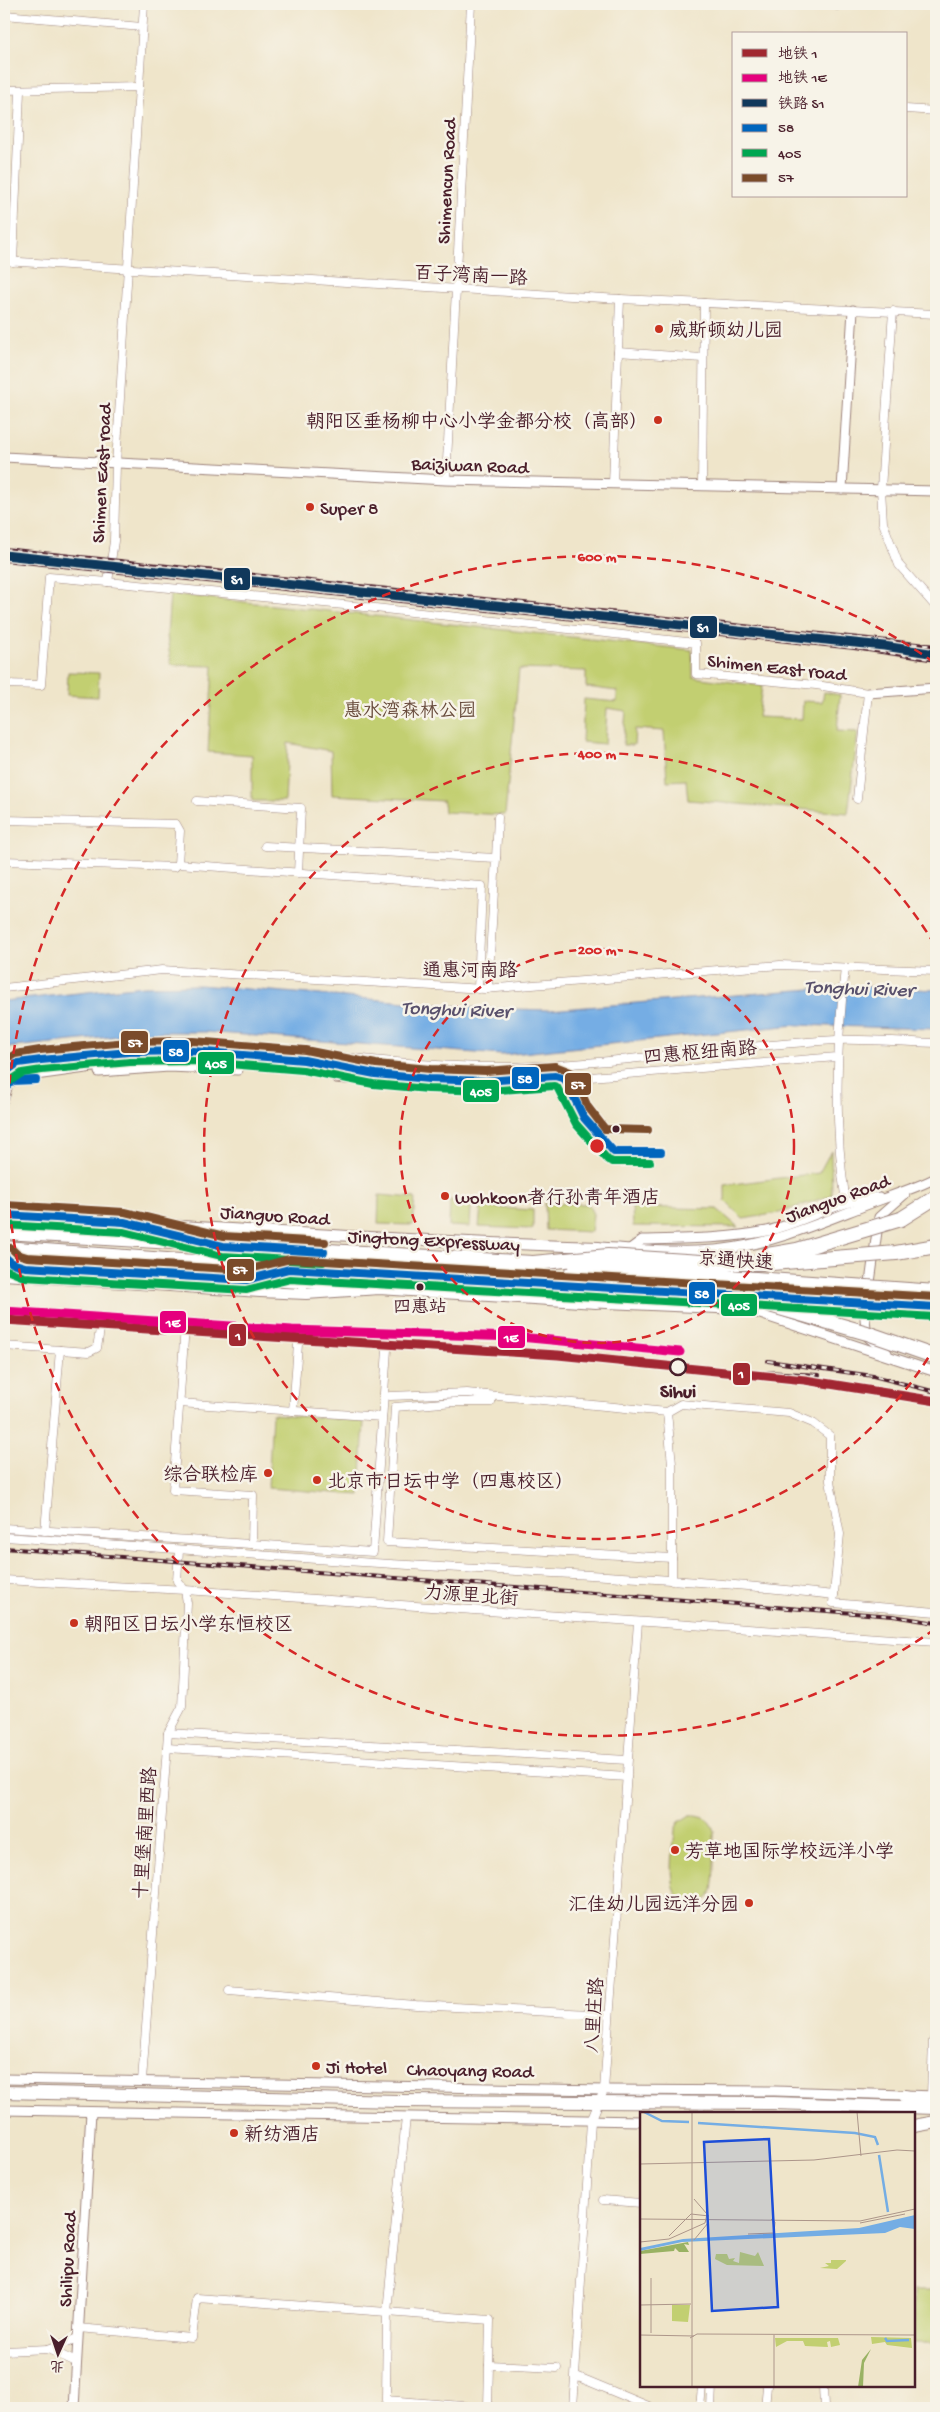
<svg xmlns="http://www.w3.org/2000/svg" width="940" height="2412" viewBox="0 0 940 2412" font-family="'Gochi Hand','LXGW WenKai TC',sans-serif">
<rect width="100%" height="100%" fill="#f7f3e8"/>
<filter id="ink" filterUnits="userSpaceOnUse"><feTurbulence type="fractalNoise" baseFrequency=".02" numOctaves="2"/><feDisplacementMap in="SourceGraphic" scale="10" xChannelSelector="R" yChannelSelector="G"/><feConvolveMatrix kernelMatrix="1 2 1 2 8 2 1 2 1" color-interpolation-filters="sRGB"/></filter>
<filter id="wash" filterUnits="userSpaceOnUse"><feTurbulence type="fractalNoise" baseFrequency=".0096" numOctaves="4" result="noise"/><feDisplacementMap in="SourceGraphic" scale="20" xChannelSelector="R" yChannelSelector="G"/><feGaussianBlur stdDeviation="1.12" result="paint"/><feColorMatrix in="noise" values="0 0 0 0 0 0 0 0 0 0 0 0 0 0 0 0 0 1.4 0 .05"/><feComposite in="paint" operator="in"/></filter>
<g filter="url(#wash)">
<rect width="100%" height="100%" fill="#efe5ca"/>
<g fill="#c2cf71" stroke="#86774e">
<polygon points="170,594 692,650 693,677 762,686 758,717 802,719 803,701 822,702 824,692 840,695 837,731 858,732 848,813 688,800 686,780 667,781 664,731 635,729 634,745 623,745 626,711 607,708 605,744 582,742 584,699 617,702 617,691 586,687 586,671 519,669 505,815 444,812 443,801 332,795 331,751 288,743 285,801 252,801 252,755 208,752 213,666 171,665 167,635"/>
<polygon points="68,672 99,673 98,697 67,695"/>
<polygon points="831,1151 832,1195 779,1213 743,1219 725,1201 725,1185 819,1173"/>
<polygon points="379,1195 415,1198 413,1225 378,1224"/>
<polygon points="450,1200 476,1200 471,1206 470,1227 449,1226"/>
<polygon points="545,1203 588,1204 593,1214 591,1232 546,1230"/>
<polygon points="481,1207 533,1210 533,1229 479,1227"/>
<polygon points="632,1207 717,1209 738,1227 633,1226"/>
<polygon points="272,1414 364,1421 360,1495 268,1488"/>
<path d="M 690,1815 C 702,1814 710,1819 714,1831 C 714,1845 715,1882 711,1893 C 708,1900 700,1905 692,1905 C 663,1903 674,1849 675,1829 L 679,1822 Z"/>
<rect x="914" y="2290" width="22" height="53"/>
</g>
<polygon fill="#74ade4" stroke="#5f6688" points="199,985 479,1008 549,1010 848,986 936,990 936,1029 795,1025 502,1055 205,1032 159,1032 4,1048 4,1001 143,986"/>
</g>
<g filter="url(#ink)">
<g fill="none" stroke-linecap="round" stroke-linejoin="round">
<g stroke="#9c827a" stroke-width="9">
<g id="minor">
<polyline points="144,4 116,464 114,541 108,582 375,608 696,643 696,674 816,685 868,693 857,799"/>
<polyline points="837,6 838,4"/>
<polyline points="4,15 142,27"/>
<polyline points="4,90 139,87"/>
<polyline points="906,109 936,111"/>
<polyline points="4,261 620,299 936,314"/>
<polyline points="13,262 20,91"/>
<polyline points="893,311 881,489 883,523 899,565 936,607"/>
<polyline points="618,352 702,358"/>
<polyline points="446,480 471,4"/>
<polyline points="613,484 620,299"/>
<polyline points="702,486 704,303"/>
<polyline points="4,684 41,685 49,577 108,582"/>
<polyline points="197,801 301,808 298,873"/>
<polyline points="4,820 176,824 180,831 178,864 175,867 4,861"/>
<polyline points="265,846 496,858 488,989"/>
<polyline points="496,858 498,817"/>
<polyline points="178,864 482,886 478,989"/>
<path d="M 845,968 C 837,1045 833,1124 846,1202"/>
<polyline points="4,988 162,970 484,989 780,965 936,971"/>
<path d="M 105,1050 C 241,1035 375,1069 510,1067 C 619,1064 727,1046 836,1040 C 869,1039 903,1042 936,1043"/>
<polyline points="4,1061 24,1059"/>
<polyline points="565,1079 837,1057"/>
<polyline points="185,1326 173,1490 253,1495 252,1544"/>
<polyline points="4,1346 89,1352 97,1348 101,1323 388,1335 373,1552 4,1528"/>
<polyline points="390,1396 467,1393 667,1412 681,1404 789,1413 813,1423 830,1436 830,1481 840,1534 833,1603 936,1612"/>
<polyline points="492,1396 491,1402 454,1402 395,1407 387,1542 672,1558"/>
<polyline points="179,1403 382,1417"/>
<polyline points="293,1411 299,1331"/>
<polyline points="667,1412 672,1464 672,1581"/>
<polyline points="45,1531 60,1350"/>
<path d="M 4,1537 C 144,1546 285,1558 425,1566 C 562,1574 699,1579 834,1595"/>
<polyline points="4,1580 185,1590 936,1642"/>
<polyline points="168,1733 627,1760"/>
<polyline points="167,1748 627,1777"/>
<polyline points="229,1990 416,2005 609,2015"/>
<polyline points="142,2081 168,1733 182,1707 187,1603 185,1590 177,1581 179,1550"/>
<polyline points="931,2096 933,2041 936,2038"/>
<polyline points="603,2200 641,2203"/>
<polyline points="78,2328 192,2338 197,2298 387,2312 406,2117"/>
<polyline points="48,2349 78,2338"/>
<polyline points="4,2351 48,2349 76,2362"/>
<polyline points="489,2365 557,2368"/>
<polyline points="576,2376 653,2408"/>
<polyline points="823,2386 824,2408"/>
<polyline points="488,2408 490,2320 387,2312 386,2400 488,2408"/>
<polyline points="573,2408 591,2121 604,2090 638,1622"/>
<polyline points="700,2408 702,2386"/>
<polyline points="711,2408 712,2386"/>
<polyline points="762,2408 765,2408 767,2386"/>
</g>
</g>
<g stroke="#9c827a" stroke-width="11">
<g id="tertiary">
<polyline points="4,457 446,480 936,491"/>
<polyline points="842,489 853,310"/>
<polyline points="868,693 936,688"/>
<polyline points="99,1072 169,1067 238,1070"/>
<polyline points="369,1074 464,1081 555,1076 565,1079"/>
<path d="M 336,1078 C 410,1085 482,1090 556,1084 L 565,1079"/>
<polyline points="4,1099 8,1084 21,1077 115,1064 164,1061 210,1062 354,1073"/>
<path d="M 936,1178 C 914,1189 892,1195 869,1204 C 822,1222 775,1243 724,1249 C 683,1254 640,1249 599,1247 L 596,1303 L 728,1309 L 757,1313 L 936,1372"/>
<path d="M 630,1249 L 642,1240 C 684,1239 726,1239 767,1231 C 806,1222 839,1199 879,1197"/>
<polyline points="567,1300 571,1258"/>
<polyline points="887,1353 867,1336 865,1319 879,1217 905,1194"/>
<polyline points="4,2079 604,2090 775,2091 936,2096"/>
<polyline points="4,2110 641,2121"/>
<polyline points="74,2408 91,2112"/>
</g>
</g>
<g stroke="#9c827a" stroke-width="12">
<g id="secondary">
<path d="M 4,1073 L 18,1063 C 137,1047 257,1046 375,1074"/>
<path d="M 4,1215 C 202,1227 400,1241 599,1247"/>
<polyline points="4,1256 12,1263 25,1267 354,1286"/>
<polyline points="4,1275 260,1292 306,1294 379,1289 596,1303"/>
</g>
</g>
<g stroke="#9c827a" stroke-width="14">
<g id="trunk">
<polyline points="4,2092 398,2101 773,2103 936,2108"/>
<polyline points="905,2096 931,2102"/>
<polyline points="914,2126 936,2122"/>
</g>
</g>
<g stroke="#9c827a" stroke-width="16">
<g id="motorway">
<polyline points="901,1219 936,1197"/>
<polyline points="124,1222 185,1237"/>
<polyline points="4,1232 533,1263"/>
<polyline points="4,1248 289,1269 531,1282"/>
<polyline points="247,1280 279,1272"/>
</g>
</g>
<use href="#minor" stroke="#fff" stroke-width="8"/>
<use href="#tertiary" stroke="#fff" stroke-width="9"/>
<use href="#secondary" stroke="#fff" stroke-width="10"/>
<use href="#trunk" stroke="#fff" stroke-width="12"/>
<use href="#motorway" stroke="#fff" stroke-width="14"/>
<g stroke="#4a1f2b" stroke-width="4">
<g id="rail">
<polyline points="4,549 936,646"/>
<polyline points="4,560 854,648 936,660"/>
<polyline points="768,1361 873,1376 936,1392"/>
<polyline points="767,1372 819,1375"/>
<polyline points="4,1548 893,1616 936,1623"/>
</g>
</g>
<use href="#rail" stroke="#f7f3e8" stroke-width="2" stroke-dasharray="5.5" stroke-linecap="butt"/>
<g stroke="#9c827a" stroke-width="16" stroke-linecap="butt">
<g id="motorway-bridge">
<polyline points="762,1256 797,1250 901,1219"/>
<polyline points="533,1263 608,1256 717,1263 772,1263 896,1253 936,1246"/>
<polyline points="576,1266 936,1292"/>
<polyline points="531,1282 936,1307"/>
<polyline points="755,1301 867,1333 936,1357"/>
</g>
</g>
<use href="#motorway-bridge" stroke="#fff" stroke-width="14"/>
<g stroke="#f7f3e8" stroke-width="11">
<g id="bus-1">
<polyline points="4,1073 18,1063 41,1060 129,1052 193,1051 304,1060 375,1074 429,1079 486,1081 555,1076 565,1079 584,1118 614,1152 661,1152"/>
<polyline points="4,1099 5,1089 12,1081 36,1080"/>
<polyline points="4,1215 124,1222 223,1246 324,1252"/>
<polyline points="4,1256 12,1263 25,1267 247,1280 289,1269 936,1307"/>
</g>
</g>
<g stroke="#f7f3e8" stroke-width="11">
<g id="bus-2">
<polyline points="10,1081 22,1073 42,1070 130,1062 193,1061 303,1070 373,1084 428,1089 487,1091 554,1086 557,1087 576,1124 608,1160 613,1162 650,1162"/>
<polyline points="4,1225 123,1232 222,1256 323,1262"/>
<polyline points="4,1269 24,1277 246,1290 290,1279 935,1317"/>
</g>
</g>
<g stroke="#f7f3e8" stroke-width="11">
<g id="bus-3">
<polyline points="4,1061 15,1054 40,1050 128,1042 193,1041 305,1050 376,1064 430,1069 486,1071 555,1066 573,1073 588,1107 605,1129 648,1130"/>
<polyline points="5,1205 125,1212 224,1236 325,1242"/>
<polyline points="11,1248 17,1254 27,1257 246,1270 290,1259 936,1297"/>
</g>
</g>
<use href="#bus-1" stroke="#0065bd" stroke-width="8"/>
<use href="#bus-2" stroke="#00a651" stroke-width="8"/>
<use href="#bus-3" stroke="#7a4b2a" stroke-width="8"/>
<g stroke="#f7f3e8" stroke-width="12">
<polyline id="rail-1" points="4,555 884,646 936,654"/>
</g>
<use href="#rail-1" stroke="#11385b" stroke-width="9"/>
<g stroke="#f7f3e8" stroke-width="12">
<polyline id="metro-1" points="4,1320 558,1355 805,1380 936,1401"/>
</g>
<g stroke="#f7f3e8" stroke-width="12">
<polyline id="metro-2" points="4,1311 292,1330 519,1337 680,1352"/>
</g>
<use href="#metro-1" stroke="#a12830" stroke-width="9"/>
<use href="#metro-2" stroke="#e5007d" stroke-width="9"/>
</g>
</g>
<g fill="none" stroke="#d62828" stroke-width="2.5" stroke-dasharray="9 6">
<circle cx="597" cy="1146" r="197"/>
<path d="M936 1345A393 393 0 1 1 936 947"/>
<path d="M935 1629A590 590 0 1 1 935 663"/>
</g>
<g fill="#c8321e" stroke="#f7f3e8" stroke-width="2">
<circle cx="659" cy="329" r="5"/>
<circle cx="658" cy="420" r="5"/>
<circle cx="310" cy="507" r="5"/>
<circle cx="445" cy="1196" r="5"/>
<circle cx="268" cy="1473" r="5"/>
<circle cx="317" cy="1480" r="5"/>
<circle cx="74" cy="1623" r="5"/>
<circle cx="675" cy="1850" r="5"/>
<circle cx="749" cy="1903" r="5"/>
<circle cx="316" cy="2066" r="5"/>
<circle cx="234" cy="2133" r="5"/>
</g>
<g fill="#4a1f2b" stroke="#f7f3e8" stroke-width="2">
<circle cx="616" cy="1129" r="4.5"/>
<circle cx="420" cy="1287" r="4.5"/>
</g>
<circle fill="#f7f3e8" stroke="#4a1f2b" stroke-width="2.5" cx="678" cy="1367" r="8"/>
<g text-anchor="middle" stroke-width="5" stroke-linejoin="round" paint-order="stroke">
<g font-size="18" fill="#4a1f2b" stroke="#f7f3e8">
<text x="420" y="1312">四惠站</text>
</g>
<g font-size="19" fill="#4a1f2b" stroke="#f7f3e8">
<text transform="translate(445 181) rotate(-87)" y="7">Shimencun Road</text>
<text transform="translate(471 274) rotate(3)" y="7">百子湾南一路</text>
<text transform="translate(470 464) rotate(2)" y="7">Baiziwan Road</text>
<text transform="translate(100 473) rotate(-87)" y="7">Shimen East road</text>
<text transform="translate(777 666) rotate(6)" y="7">Shimen East road</text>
<text x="470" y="976">通惠河南路</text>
<text transform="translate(700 1051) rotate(-5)" y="7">四惠枢纽南路</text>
<text transform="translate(837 1197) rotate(-20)" y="7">Jianguo Road</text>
<text transform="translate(275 1214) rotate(4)" y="7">Jianguo Road</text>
<text transform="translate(434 1239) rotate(3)" y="7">Jingtong Expressway</text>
<text transform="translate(736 1259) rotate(4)" y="7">京通快速</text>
<text transform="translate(471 1594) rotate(4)" y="7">力源里北街</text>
<text transform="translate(144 1833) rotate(-86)" y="7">十里堡南里西路</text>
<text transform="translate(593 2015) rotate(-86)" y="7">八里庄路</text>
<text transform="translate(470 2069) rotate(1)" y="7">Chaoyang Road</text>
<text transform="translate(66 2259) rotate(-87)" y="7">Shilipu Road</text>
</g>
<g font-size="19" fill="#4a1f2b" stroke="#f7f3e8" text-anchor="start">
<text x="669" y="336">威斯顿幼儿园</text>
<text x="648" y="427" text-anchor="end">朝阳区垂杨柳中心小学金都分校（高部）</text>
<text x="320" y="514">Super 8</text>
<text x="455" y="1203">wohkoon者行孙青年酒店</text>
<text x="258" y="1480" text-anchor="end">综合联检库</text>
<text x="327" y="1487">北京市日坛中学（四惠校区）</text>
<text x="84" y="1630">朝阳区日坛小学东恒校区</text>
<text x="685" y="1857">芳草地国际学校远洋小学</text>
<text x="739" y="1910" text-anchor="end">汇佳幼儿园远洋分园</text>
<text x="326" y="2073">Ji Hotel</text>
<text x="244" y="2140">新纺酒店</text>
</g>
<g font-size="19" fill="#684b3c" stroke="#f7f3e8">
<text x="410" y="716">惠水湾森林公园</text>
</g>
<g font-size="19" font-weight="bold" fill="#4a1f2b" stroke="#f7f3e8">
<text x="678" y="1397">Sihui</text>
</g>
<g font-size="20" font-style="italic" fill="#59516c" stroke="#f7f3e8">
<text transform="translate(859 987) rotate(2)" y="7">Tonghui River</text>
<text transform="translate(456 1008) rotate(2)" y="7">Tonghui River</text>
</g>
</g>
<g transform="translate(640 2112)">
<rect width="275" height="275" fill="#efe5ca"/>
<path d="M 100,140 L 115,144 L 118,140 L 124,154 L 87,153 L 75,147 L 76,142 L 87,142 L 89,147 L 95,146 L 93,149 L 99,151 ZM 191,148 L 206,148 L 206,149 L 197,157 L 180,156 L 189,154 L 185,151 L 191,151 ZM 32,193 L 50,193 L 48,210 L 32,209 ZM 231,225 L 271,226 L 272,236 L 247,233 L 245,230 L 232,232 ZM 135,226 L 198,226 L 200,233 L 191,235 L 190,229 L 187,230 L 188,235 L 165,234 L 163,229 L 147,229 L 136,235 Z" fill="#c2cf71"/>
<path d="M 48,130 L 49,133 L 44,132 L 49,140 L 39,140 L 35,136 L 34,139 L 0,142 L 0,139 ZM 231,237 L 224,251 L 223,275 L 218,275 L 222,248 Z" fill="#99b263"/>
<path d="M 275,103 L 275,117 L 260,115 L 245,121 L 42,130 L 0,139 L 0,136 L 43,127 L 219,116 Z" fill="#74ade4"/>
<path fill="none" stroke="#74ade4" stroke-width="2.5" d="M 4,0 L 22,9 L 49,10M 58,11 L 215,21 L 235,25 L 238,33M 239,43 L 248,100M 245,226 L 247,229 L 269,228"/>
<path fill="none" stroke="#ad968a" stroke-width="1" d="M 217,0 L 221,44M 0,52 L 174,48 L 257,38 L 275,39M 0,107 L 220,109 L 275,97M 220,111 L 265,102M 108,122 L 134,121 L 135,110 L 131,107M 29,124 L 51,102 L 69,104M 54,128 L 68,111M 0,130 L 29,127 L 65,111 L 67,102 L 54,87M 11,166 L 11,221M 0,193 L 51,192M 0,223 L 54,224M 50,226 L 57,222 L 275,223M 52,275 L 52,0M 134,275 L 134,223"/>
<path fill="#1d4ed8" fill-opacity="0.15" stroke="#1d4ed8" stroke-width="2.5" d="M 129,27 L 138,195 L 72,199 L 64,30 Z"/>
<rect width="275" height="275" fill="none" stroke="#4a1f2b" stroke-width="2.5"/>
</g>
<circle cx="597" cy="1146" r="8" fill="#d62828" stroke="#f7f3e8" stroke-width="2.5"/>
<g font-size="15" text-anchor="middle" font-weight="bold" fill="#d62828" stroke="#f7f3e8" stroke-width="5" stroke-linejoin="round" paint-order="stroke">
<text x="597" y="561">600 m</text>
<text x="597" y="758">400 m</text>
<text x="597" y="954">200 m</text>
</g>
<g stroke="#f7f3e8" stroke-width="2">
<rect x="223" y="567" width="28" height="24" rx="5" fill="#11385b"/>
<rect x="689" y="615" width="29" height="24" rx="5" fill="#11385b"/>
<rect x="120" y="1030" width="29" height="24" rx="5" fill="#7a4b2a"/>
<rect x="162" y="1039" width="28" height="24" rx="5" fill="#0065bd"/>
<rect x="197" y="1051" width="38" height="24" rx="5" fill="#00a651"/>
<rect x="511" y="1066" width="29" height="24" rx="5" fill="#0065bd"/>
<rect x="564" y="1072" width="28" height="24" rx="5" fill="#7a4b2a"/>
<rect x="462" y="1079" width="38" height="24" rx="5" fill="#00a651"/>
<rect x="226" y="1258" width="29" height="24" rx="5" fill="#7a4b2a"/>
<rect x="688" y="1281" width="28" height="24" rx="5" fill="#0065bd"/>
<rect x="720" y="1293" width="38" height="24" rx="5" fill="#00a651"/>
<rect x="159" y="1310" width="28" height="24" rx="5" fill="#e5007d"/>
<rect x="228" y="1323" width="19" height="24" rx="5" fill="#a12830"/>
<rect x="497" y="1325" width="29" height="24" rx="5" fill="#e5007d"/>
<rect x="732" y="1362" width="19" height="24" rx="5" fill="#a12830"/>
</g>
<g font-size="14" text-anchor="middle" font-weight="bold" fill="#fff">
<text x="237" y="584">S1</text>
<text x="703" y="632">S1</text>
<text x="135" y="1047">57</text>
<text x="176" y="1056">58</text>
<text x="216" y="1068">405</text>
<text x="525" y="1083">58</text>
<text x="578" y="1089">57</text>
<text x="481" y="1096">405</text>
<text x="240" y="1274">57</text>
<text x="702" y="1298">58</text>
<text x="739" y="1310">405</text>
<text x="173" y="1327">1E</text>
<text x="238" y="1340">1</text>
<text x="511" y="1342">1E</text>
<text x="741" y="1378">1</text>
</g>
<rect width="940" height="2412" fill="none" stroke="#f7f3e8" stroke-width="20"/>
<rect x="732" y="32" width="175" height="165" fill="#f7f3e8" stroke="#b29e9c"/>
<rect x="742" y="49" width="25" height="8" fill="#a12830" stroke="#b29e9c"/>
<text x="778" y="58" font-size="15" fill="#4a1f2b">地铁 1</text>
<rect x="742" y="74" width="25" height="8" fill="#e5007d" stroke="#b29e9c"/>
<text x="778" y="82" font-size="15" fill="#4a1f2b">地铁 1E</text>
<rect x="742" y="99" width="25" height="8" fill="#11385b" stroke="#b29e9c"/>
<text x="778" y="108" font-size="15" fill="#4a1f2b">铁路 S1</text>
<rect x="742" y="124" width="25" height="8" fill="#0065bd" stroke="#b29e9c"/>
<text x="778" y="132" font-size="15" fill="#4a1f2b">58</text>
<rect x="742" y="149" width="25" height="8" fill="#00a651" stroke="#b29e9c"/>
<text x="778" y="158" font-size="15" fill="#4a1f2b">405</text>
<rect x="742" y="174" width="25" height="8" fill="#7a4b2a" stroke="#b29e9c"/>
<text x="778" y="182" font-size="15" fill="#4a1f2b">57</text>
<g transform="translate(58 2354) rotate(183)" stroke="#f7f3e8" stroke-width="4" paint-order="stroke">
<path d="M0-4L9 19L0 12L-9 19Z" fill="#4a1f2b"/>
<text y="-8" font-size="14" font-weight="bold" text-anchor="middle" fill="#4a1f2b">北</text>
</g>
</svg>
